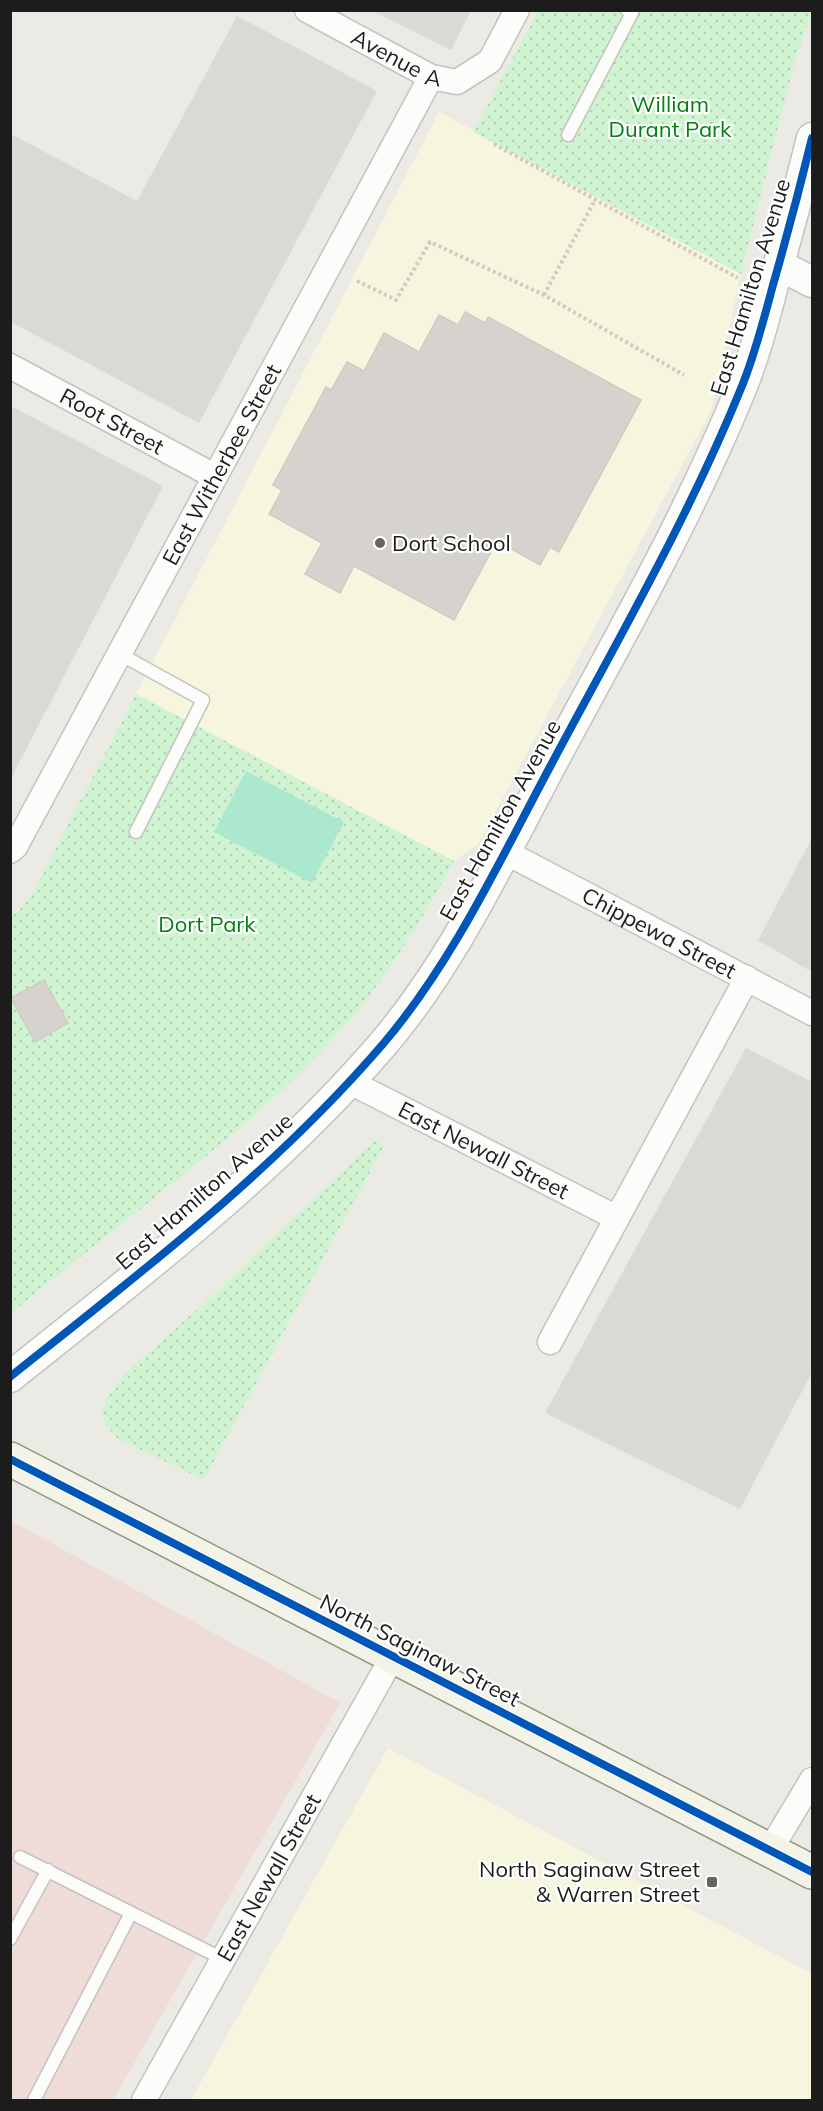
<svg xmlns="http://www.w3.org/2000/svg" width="823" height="2111" viewBox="0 0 823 2111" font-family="Mulish,sans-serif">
<defs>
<pattern id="park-dots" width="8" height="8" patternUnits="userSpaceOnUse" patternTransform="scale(1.5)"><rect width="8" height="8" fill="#d0f4d1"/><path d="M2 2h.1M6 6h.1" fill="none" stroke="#b2d1b3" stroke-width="1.8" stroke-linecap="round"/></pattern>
</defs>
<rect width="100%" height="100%" fill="#eceae4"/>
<g fill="#dad9d6">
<polygon points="373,11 470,10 471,11 451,50"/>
<polygon points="237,16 377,91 199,423 11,322 11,134 137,201"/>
<polygon points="11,406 163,486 11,778"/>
<polygon points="812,838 812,972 758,940"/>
<polygon points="746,1048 812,1082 812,1372 740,1509 545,1413"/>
</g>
<polygon fill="#efdcd8" points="10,1520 340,1703 113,2100 11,2100"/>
<g fill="#f6f6de">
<polygon points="439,112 741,274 711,411 478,844 454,861 136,694"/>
<polygon points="388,1748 812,1974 812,2100 191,2100"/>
</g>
<g fill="url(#park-dots)">
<polygon points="538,11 812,11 794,64 741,274 473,132"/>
<path d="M 136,694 L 454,861 C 431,903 407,945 378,984 C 319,1065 240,1129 163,1191 C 112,1232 61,1272 11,1313 L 11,915 L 17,913 L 31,896 Z"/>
<polygon points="374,1141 384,1146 204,1480 118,1439 105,1424 102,1411 109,1393 126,1372 208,1300"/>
</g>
<polygon fill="#ace7d0" points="246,771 344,822 312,883 214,832"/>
<g fill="#d6d3cf" stroke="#cfcbc5" stroke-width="1.5">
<polygon points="465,312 485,323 488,317 641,400 559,552 550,547 540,565 497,541 454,620 354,566 340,593 305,574 322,543 269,514 282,490 273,485 326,387 331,390 347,362 364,371 384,333 419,352 439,315 458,325"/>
<polygon points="44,980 68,1023 35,1042 11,998"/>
</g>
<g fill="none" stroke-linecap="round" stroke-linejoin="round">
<g stroke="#c4c3c0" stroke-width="15">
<g id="service">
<polyline points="568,135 632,13 627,10"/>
<polyline points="118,653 203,700 136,832"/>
<polyline points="20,1857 223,1959"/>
<polyline points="10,1939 48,1870"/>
<polyline points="34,2100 131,1913"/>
</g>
</g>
<g stroke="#c4c3c0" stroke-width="27">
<g id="minor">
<path id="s1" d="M 307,10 L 431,77 L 457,82 L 490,61 L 517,10"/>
<path id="s2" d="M 10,366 L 214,476"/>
<path id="s3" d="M 10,851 L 15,847 L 431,77"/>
<path id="s4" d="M 505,852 L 812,1013"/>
<path id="s5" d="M 350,1082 L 617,1218"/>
<polyline points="550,1342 747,978"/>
<polyline points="770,1850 812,1780"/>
<path id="s6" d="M 144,2100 L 393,1656"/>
</g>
</g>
<g stroke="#c4c3c0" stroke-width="33">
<g id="tertiary">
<polyline points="779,265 812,282"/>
<path d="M 10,1377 C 140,1273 274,1171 383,1044 C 453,962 500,860 551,765 C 617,641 689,517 742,386 C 755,354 764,319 773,285 C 787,236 800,187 812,138"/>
</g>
</g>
<g stroke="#93957c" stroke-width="36">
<polyline id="secondary" points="10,1459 812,1872"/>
</g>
<g stroke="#d7c8c3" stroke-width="4" stroke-dasharray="3 3" stroke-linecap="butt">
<polyline points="494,144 738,278"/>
<polyline points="357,281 396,300 430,242 544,295 684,375"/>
<polyline points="544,295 595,200"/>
</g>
<use href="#service" stroke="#fcfcfb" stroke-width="12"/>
<use href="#minor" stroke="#fcfcfb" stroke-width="24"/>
<use href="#tertiary" stroke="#fcfcfb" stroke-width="30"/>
<use href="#secondary" stroke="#f3f3e8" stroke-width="33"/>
<g stroke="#fff" stroke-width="11">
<g id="cycleway">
<path d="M 10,1377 C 140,1273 274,1171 383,1044 C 453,962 500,860 551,765 C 617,641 689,517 742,386 C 755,354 764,319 773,285 C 787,236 800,187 812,138"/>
<polyline points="10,1459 812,1872"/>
</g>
</g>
<use href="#cycleway" stroke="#0057b8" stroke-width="8"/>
</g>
<g fill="#656462" stroke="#fff" stroke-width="2">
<circle cx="380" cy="543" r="6"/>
<rect x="706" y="1876" width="12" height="12" rx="3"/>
</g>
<g text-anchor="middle" stroke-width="4.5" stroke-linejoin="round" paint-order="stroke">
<g font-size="22" fill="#1c1c1c" stroke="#fff">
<text dy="8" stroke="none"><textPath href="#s1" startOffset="102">Avenue A</textPath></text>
<text transform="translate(750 287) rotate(-73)" y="8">East Hamilton Avenue</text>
<text dy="8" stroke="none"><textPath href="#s2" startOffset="116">Root Street</textPath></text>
<text dy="8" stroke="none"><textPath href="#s3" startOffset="441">East Witherbee Street</textPath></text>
<text transform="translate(500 820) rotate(-61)" y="8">East Hamilton Avenue</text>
<text dy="8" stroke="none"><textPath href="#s4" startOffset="174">Chippewa Street</textPath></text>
<text dy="8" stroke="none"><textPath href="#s5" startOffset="150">East Newall Street</textPath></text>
<text transform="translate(204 1191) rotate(-41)" y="8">East Hamilton Avenue</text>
<text transform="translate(420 1650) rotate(27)" y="8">North Saginaw Street</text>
<text dy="8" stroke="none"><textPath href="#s6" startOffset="255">East Newall Street</textPath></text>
</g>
<g font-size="22" fill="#038212" stroke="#fff">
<text x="670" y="112">William<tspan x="670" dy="25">Durant Park</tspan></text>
<text x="207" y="932">Dort Park</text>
</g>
<g font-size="22" fill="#1c1c1c" stroke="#fff" text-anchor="start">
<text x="392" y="551">Dort School</text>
<text x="700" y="1877" text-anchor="end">North Saginaw Street<tspan x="700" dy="25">&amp; Warren Street</tspan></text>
</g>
</g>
<rect width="823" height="2111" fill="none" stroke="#1c1c1c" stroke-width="24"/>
</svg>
